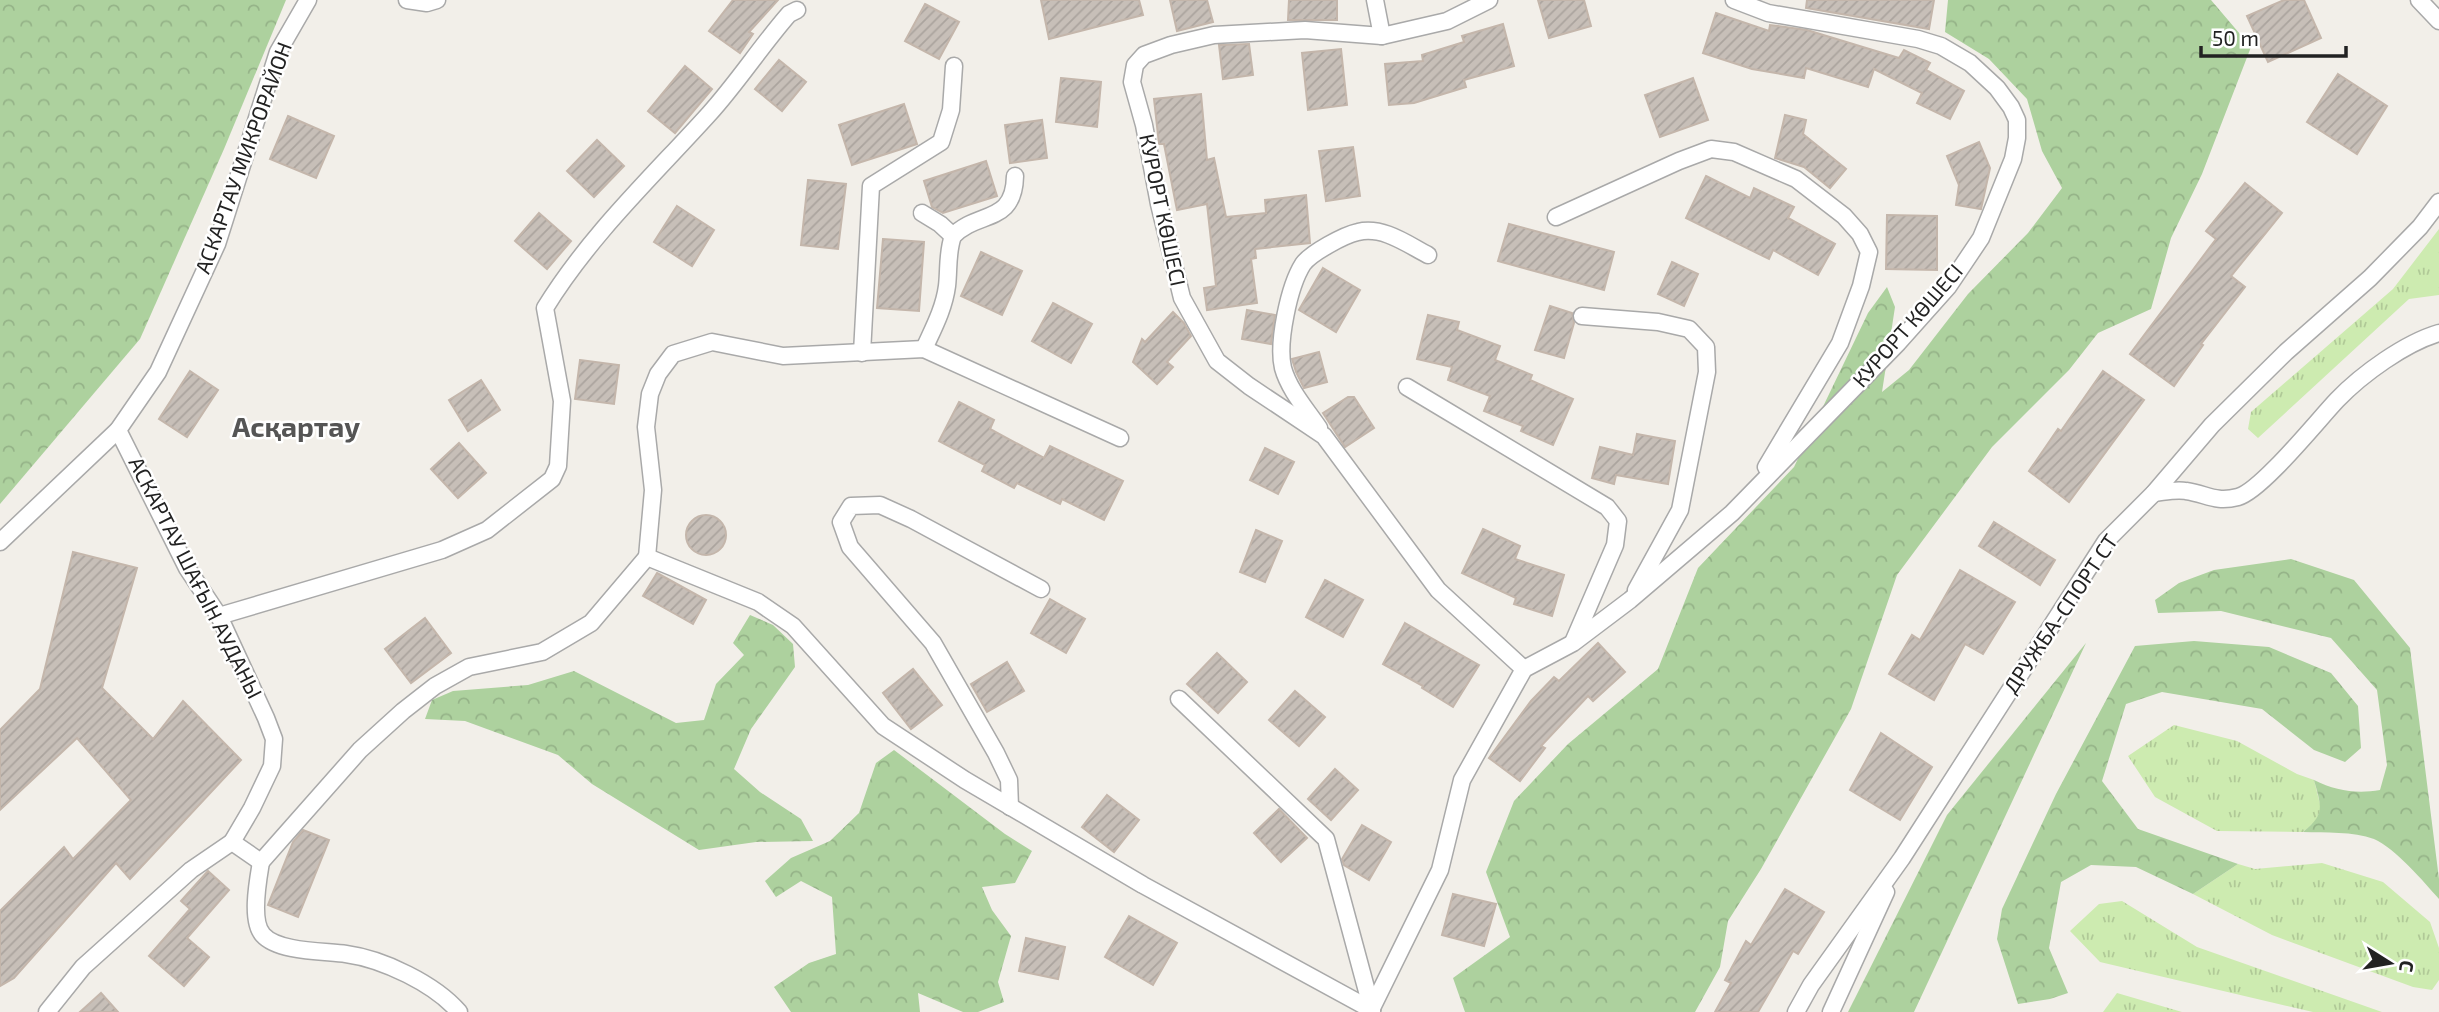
<svg xmlns="http://www.w3.org/2000/svg" width="2439" height="1012" viewBox="0 0 2439 1012" font-family="'Exo 2',sans-serif">
<defs>
<pattern id="grass-tufts" width="24" height="20" patternUnits="userSpaceOnUse" patternTransform="scale(1.75)"><rect width="24" height="20" fill="#cdebb0"/><path d="M3 7l-1-3M5 7V3M7 7l1-3M15 17l-1-3M17 17v-4M19 17l1-3" fill="none" stroke="#b0c997"/></pattern>
<pattern id="forest-crowns" width="20" height="18" patternUnits="userSpaceOnUse" patternTransform="scale(1.75)"><rect width="20" height="18" fill="#add19e"/><path d="M2 6a3 3 0 1 1 6 0M12 15a3 3 0 1 1 6 0" fill="none" stroke="#95b388"/></pattern>
<pattern id="building-hatch" width="6" height="6" patternUnits="userSpaceOnUse" patternTransform="scale(1.75)"><rect width="6" height="6" fill="#c7bfb8"/><path d="M-1 1l2-2M0 6l6-6M5 7l2-2" fill="none" stroke="#aba49e"/></pattern>
</defs>
<rect width="100%" height="100%" fill="#f2efe9"/>
<g fill="url(#grass-tufts)">
<polygon points="2439,229 2439,295 2409,299 2258,438 2248,429 2251,412 2393,289"/>
<polygon points="2174,725 2237,741 2297,774 2314,780 2321,808 2316,821 2303,832 2217,831 2155,797 2128,756"/>
<polygon points="2322,863 2383,882 2430,922 2439,948 2439,980 2432,990 2413,987 2272,935 2193,894 2238,864 2255,869"/>
<polygon points="2122,901 2197,947 2382,1012 2313,1012 2100,962 2070,931 2099,904"/>
<polygon points="2117,993 2182,1012 2103,1012"/>
</g>
<g fill="url(#forest-crowns)">
<polygon points="0,0 286,0 224,149 140,339 0,504"/>
<polygon points="1948,0 2211,0 2251,47 2202,174 2171,238 2151,309 2098,333 2069,370 1992,447 1897,575 1851,709 1761,869 1728,921 1720,967 1695,1012 1465,1012 1453,978 1510,937 1486,872 1514,801 1568,744 1658,669 1698,568 1794,467 1868,313 1887,287 1895,307 1882,392 1909,370 1968,294 2028,233 2062,188 2042,151 2027,99 1989,59 1945,32"/>
<path d="M 2291,559 L 2354,580 L 2410,648 L 2439,879 L 2439,899 C 2424,882 2395,848 2374,839 C 2353,831 2325,833 2303,832 C 2326,814 2321,806 2314,780 C 2336,791 2357,794 2380,790 L 2387,765 L 2377,690 L 2331,638 L 2221,611 L 2158,613 L 2155,600 L 2179,583 L 2214,570 Z"/>
<polygon points="750,615 773,625 793,644 795,667 751,729 734,769 760,792 801,819 813,841 756,842 699,850 592,784 558,755 465,721 425,719 432,700 453,691 528,685 574,671 676,723 704,720 716,684 744,655 733,643"/>
<polygon points="2194,641 2269,647 2331,673 2358,706 2361,748 2345,762 2314,750 2262,709 2162,692 2126,704 2102,781 2138,829 2238,864 2193,894 2136,867 2091,865 2061,882 2049,948 2068,993 2050,999 2018,1004 1997,939 2002,909 2056,794 2135,646"/>
<polygon points="2086,643 1914,1012 1848,1012 1947,815"/>
<polygon points="894,750 1005,834 1032,851 1015,883 982,887 992,910 1011,936 998,982 1004,1002 978,1012 963,1012 918,993 920,1012 791,1012 774,987 809,963 836,954 832,897 801,881 776,897 765,881 791,858 830,841 859,813 876,763"/>
</g>
<g fill="url(#building-hatch)" stroke="#c4b6ab" stroke-width="2">
<polygon points="733,0 778,0 749,32 753,34 740,53 709,31"/>
<polygon points="1041,0 1139,0 1143,15 1049,39"/>
<polygon points="1170,0 1207,0 1213,22 1177,31"/>
<polygon points="1289,0 1337,0 1337,20 1288,20"/>
<polygon points="1538,0 1584,0 1591,26 1549,38"/>
<polygon points="1807,0 1934,0 1929,29 1806,8"/>
<polygon points="2284,0 2304,0 2321,38 2268,62 2247,16"/>
<polygon points="925,4 959,22 939,59 905,41"/>
<polygon points="1716,13 1769,31 1770,25 1807,30 1899,58 1904,50 1930,63 1926,70 1964,91 1950,119 1917,103 1922,93 1874,69 1868,87 1806,68 1804,78 1752,69 1703,53"/>
<polygon points="1503,24 1514,66 1464,80 1466,87 1414,103 1389,105 1385,64 1423,61 1422,55 1464,42 1462,36"/>
<polygon points="1249,44 1253,75 1223,79 1219,45"/>
<polygon points="1341,49 1347,105 1308,110 1302,53"/>
<polygon points="779,60 806,82 782,111 755,89"/>
<polygon points="685,66 712,89 675,133 648,111"/>
<polygon points="2338,74 2387,106 2357,154 2307,122"/>
<polygon points="1061,78 1101,82 1097,127 1056,122"/>
<polygon points="1693,78 1708,120 1660,137 1645,95"/>
<polygon points="1201,94 1207,160 1214,158 1226,217 1266,213 1265,200 1306,195 1310,243 1255,249 1256,258 1251,259 1257,303 1207,310 1204,288 1216,286 1207,204 1177,210 1164,144 1159,144 1154,99"/>
<polygon points="904,104 917,144 852,165 839,125"/>
<polygon points="1785,115 1806,120 1803,134 1846,169 1830,188 1804,167 1775,158"/>
<polygon points="288,116 334,136 316,178 270,159"/>
<polygon points="1042,120 1047,158 1010,163 1005,125"/>
<polygon points="597,140 624,166 594,197 567,171"/>
<polygon points="1979,142 1990,168 1981,209 1956,205 1959,185 1947,156"/>
<polygon points="1353,147 1360,196 1326,201 1319,151"/>
<polygon points="986,161 997,196 943,213 932,207 924,181"/>
<polygon points="1706,176 1750,198 1754,188 1794,207 1788,218 1835,244 1818,275 1773,250 1769,259 1686,218"/>
<polygon points="808,180 846,184 838,249 801,245"/>
<polygon points="2245,183 2282,213 2231,276 2245,287 2201,344 2203,345 2174,386 2130,354 2216,239 2206,231"/>
<polygon points="677,206 714,230 692,266 654,242"/>
<polygon points="539,213 571,241 547,269 515,241"/>
<polygon points="1887,215 1937,216 1937,270 1886,269"/>
<polygon points="1509,224 1614,252 1604,290 1498,261"/>
<polygon points="883,239 924,242 919,311 877,308"/>
<polygon points="981,252 1022,271 1002,315 961,296"/>
<polygon points="1672,262 1698,274 1684,306 1658,294"/>
<polygon points="1323,268 1360,290 1336,332 1299,310"/>
<polygon points="1053,303 1092,324 1071,363 1032,341"/>
<polygon points="1550,306 1572,313 1574,323 1564,358 1535,350"/>
<polygon points="1247,310 1275,315 1271,344 1242,339"/>
<polygon points="1173,312 1184,323 1191,336 1167,362 1173,367 1157,384 1133,362 1142,339 1145,342"/>
<polygon points="1428,315 1459,322 1457,330 1500,346 1495,360 1532,375 1530,380 1573,399 1553,445 1521,431 1523,426 1484,411 1490,396 1448,380 1452,367 1417,359"/>
<polygon points="1319,352 1327,382 1304,388 1296,372 1292,359"/>
<polygon points="580,360 619,365 614,404 575,399"/>
<polygon points="190,371 218,390 187,437 159,419"/>
<polygon points="2103,371 2144,400 2069,502 2029,471 2058,429 2061,431"/>
<polygon points="481,380 500,410 468,431 449,400"/>
<polygon points="1348,397 1354,397 1374,428 1345,447 1323,413"/>
<polygon points="959,402 994,420 990,429 1044,458 1050,446 1123,481 1104,520 1062,499 1060,504 1017,483 1014,488 982,471 985,465 939,441"/>
<polygon points="1637,434 1675,441 1668,484 1616,475 1614,484 1592,478 1600,447 1633,455"/>
<polygon points="459,443 486,473 458,498 431,469"/>
<polygon points="1265,448 1294,462 1278,494 1250,480"/>
<circle cx="706" cy="535" r="20"/>
<polygon points="1994,522 2055,560 2040,585 1979,546"/>
<polygon points="1483,529 1520,546 1515,559 1564,575 1552,616 1514,604 1516,598 1462,573"/>
<polygon points="1256,530 1282,541 1265,582 1240,572"/>
<polygon points="73,552 137,568 102,688 153,739 183,701 241,760 130,879 116,863 14,978 0,986 0,911 64,847 73,859 131,800 77,738 0,810 0,730 40,689"/>
<polygon points="1960,570 2015,602 1983,654 1965,644 1934,700 1889,674 1912,635 1920,640"/>
<polygon points="657,573 706,600 693,624 643,596"/>
<polygon points="1325,580 1363,600 1343,637 1306,617"/>
<polygon points="1050,599 1085,619 1066,653 1031,633"/>
<polygon points="425,618 451,653 411,683 385,649"/>
<polygon points="1405,623 1479,665 1453,707 1422,688 1423,686 1383,664"/>
<polygon points="1598,643 1625,672 1593,701 1588,696 1541,746 1545,748 1520,781 1489,758 1531,701 1554,677 1559,681"/>
<polygon points="1217,653 1247,682 1218,713 1187,684"/>
<polygon points="1007,662 1024,691 987,712 971,684"/>
<polygon points="913,669 942,705 911,729 883,693"/>
<polygon points="1295,691 1325,717 1299,746 1269,720"/>
<polygon points="1881,733 1932,767 1900,820 1850,790"/>
<polygon points="1335,769 1358,790 1331,820 1308,799"/>
<polygon points="1107,795 1139,820 1114,852 1082,827"/>
<polygon points="1279,809 1307,838 1281,862 1254,833"/>
<polygon points="1362,825 1391,842 1369,880 1344,865 1342,859"/>
<polygon points="303,830 329,840 298,917 268,905 293,842"/>
<polygon points="208,871 229,890 187,938 209,957 184,986 149,956 190,909 181,901"/>
<polygon points="1785,889 1824,912 1798,954 1793,951 1758,1012 1715,1012 1731,983 1725,980 1746,941 1751,945"/>
<polygon points="1453,894 1496,904 1484,946 1442,935"/>
<polygon points="1129,916 1177,943 1153,985 1105,957"/>
<polygon points="1026,938 1065,947 1058,979 1019,971"/>
<polygon points="101,993 118,1012 80,1012"/>
</g>
<g fill="none" stroke-linecap="round" stroke-linejoin="round">
<g stroke="#a9a9a9" stroke-width="19">
<g id="street">
<polyline points="407,0 427,3 437,0"/>
<polyline points="1375,0 1382,36"/>
<polyline points="1489,0 1447,21 1382,36 1305,30 1214,35 1171,45 1144,55 1135,65 1132,82 1144,125 1159,204 1182,298 1217,361 1249,386 1324,436 1438,590 1524,669"/>
<polyline points="2419,0 2439,21"/>
<polyline points="922,213 940,224 953,236"/>
<polyline points="1556,217 1679,161 1711,149 1734,152 1796,179 1844,216 1860,234 1869,252 1861,286 1840,343 1766,467"/>
<polyline points="1582,316 1658,322 1689,329 1706,347 1707,372 1680,510 1636,590"/>
<path d="M 924,349 C 933,329 944,309 947,286 C 949,269 947,252 953,236 C 978,210 1014,225 1015,176"/>
<polyline points="862,353 871,186 941,142 951,110 954,66"/>
<polyline points="1407,387 1607,507 1618,521 1615,545 1574,640"/>
<path d="M 1319,428 C 1307,410 1289,390 1283,368 C 1277,343 1289,286 1303,264 C 1311,253 1344,235 1358,232 C 1383,226 1407,244 1428,255"/>
<polyline points="118,430 187,568 219,616 266,718 274,739 272,766 252,808 232,842"/>
<path d="M 2154,493 C 2164,492 2176,489 2186,491 C 2207,494 2215,503 2238,497 C 2261,491 2318,420 2337,400 C 2362,374 2405,343 2439,333"/>
<polyline points="0,542 118,430 158,372 217,244 278,52 308,0"/>
<polyline points="647,557 653,490 646,427 650,394 658,374 673,354 712,342 783,356 924,349 1120,438"/>
<path d="M 219,616 L 442,550 L 487,530 L 552,479 L 558,466 L 562,401 L 545,308 C 590,235 652,177 709,114 C 738,82 761,46 789,14 L 797,10"/>
<polyline points="1179,699 1326,839 1372,1010"/>
<polyline points="1010,807 1009,780 996,753 933,643 850,547 841,522 851,506 880,505 911,519 1041,589"/>
<path d="M 261,862 C 258,880 250,921 263,935 C 278,952 324,951 346,954 C 383,959 435,984 459,1012"/>
<polyline points="47,1012 83,967 191,870 232,842 261,862 360,750 403,711 435,686 469,667 542,652 591,623 647,557 758,602 793,626 883,726 965,780 1143,885 1372,1010"/>
<polyline points="1370,1012 1440,870 1462,780 1524,669 1573,643 1630,600 1732,513 1898,343 1948,287 1981,238 2013,159 2017,138 2017,120 2011,107 1997,88 1970,63 1941,46 1918,39 1768,13 1734,0"/>
<polyline points="1796,1012 1811,985 1902,858 2106,541 2154,493 2212,425 2286,352 2370,278 2420,227 2439,202"/>
<polyline points="1831,1012 1886,892"/>
</g>
</g>
<use href="#street" stroke="#fff" stroke-width="16"/>
</g>
<g text-anchor="middle" stroke-width="5" stroke-linejoin="round" paint-order="stroke">
<g font-size="21" fill="#222" stroke="#fff">
<text transform="translate(244 158) rotate(-70)" y="7">АСКАРТАУ МИКРОРАЙОН</text>
<text transform="translate(1162 210) rotate(78)" y="7">КУРОРТ КӨШЕСІ</text>
<text transform="translate(1908 326) rotate(-49)" y="7">КУРОРТ КӨШЕСІ</text>
<text transform="translate(195 578) rotate(63)" y="7">АСКАРТАУ ШАҒЫН АУДАНЫ</text>
<text transform="translate(2061 614) rotate(-56)" y="7">ДРУЖБА-СПОРТ СТ</text>
</g>
<g font-size="28" font-weight="bold" fill="#555" stroke="#fff">
<text x="296" y="437">Асқартау</text>
</g>
</g>
<g transform="translate(2390 963) rotate(101)" stroke="#ffffff" stroke-width="5" paint-order="stroke">
<path d="M0-5L12 26L0 18L-12 26Z" fill="#222222"/>
<text y="-10" font-size="19" font-weight="bold" text-anchor="middle" fill="#222222">С</text>
</g>
<path d="M2201 46v10h145v-10" fill="none" stroke="#222222" stroke-width="3.5"/>
<text x="2212" y="46" font-size="21" fill="#222222" stroke="#ffffff" stroke-width="5" paint-order="stroke">50 m</text>
</svg>
